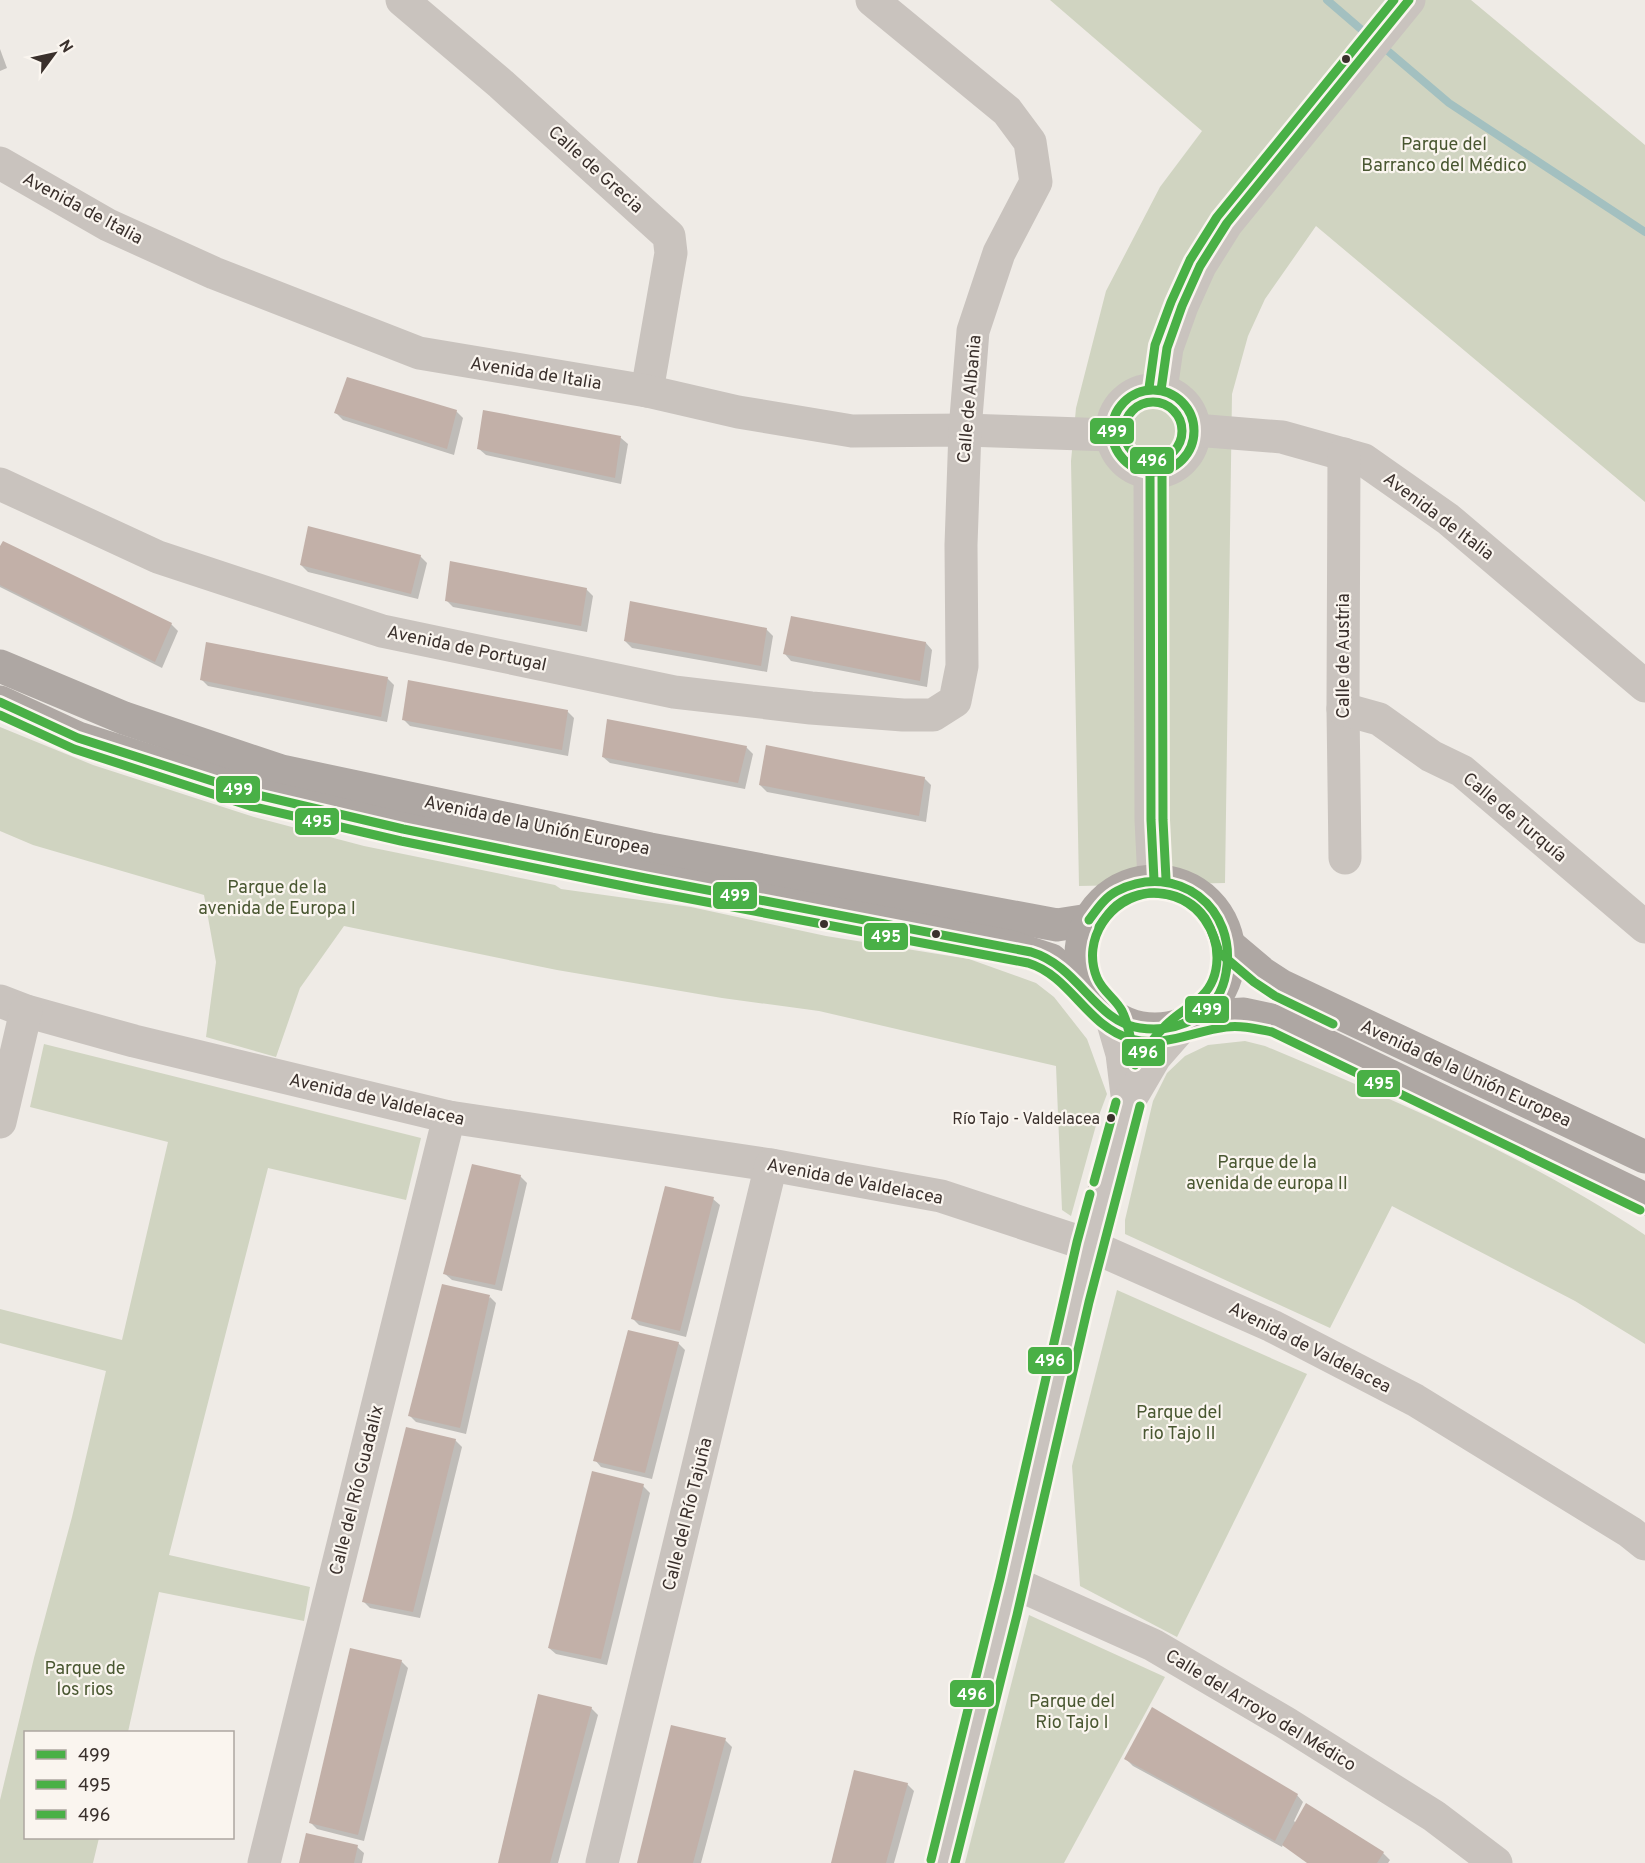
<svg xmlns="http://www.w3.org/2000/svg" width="1645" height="1863" viewBox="0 0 1645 1863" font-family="Overpass,sans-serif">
<rect width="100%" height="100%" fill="#efebe6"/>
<g fill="#d0d4c1">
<polygon points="1050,0 1471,0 1645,145 1645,502 1316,226 1265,299 1248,336 1232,394 1225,883 1079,886 1071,461 1076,408 1106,291 1160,187 1202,131"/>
<polygon points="0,727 93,765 254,817 364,846 555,885 561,889 691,907 826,936 969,959 1036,983 1054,997 1087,1039 1107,1094 1098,1118 1071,1216 1062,1210 1056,1066 819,1011 722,998 557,970 344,926 300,988 276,1057 206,1037 216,962 204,895 33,845 0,831"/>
<path d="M 1245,1041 L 1265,1046 C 1394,1100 1529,1157 1645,1235 L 1645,1344 L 1575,1301 L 1392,1206 L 1330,1328 L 1125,1234 L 1125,1220 L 1153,1101 L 1167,1073 L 1185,1056 L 1208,1045 Z"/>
<polygon points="44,1044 421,1138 406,1200 268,1168 169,1555 310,1587 304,1621 159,1592 128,1732 26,1732 26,1838 99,1838 93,1863 0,1863 0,1800 34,1658 72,1517 106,1371 0,1343 0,1309 122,1340 168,1142 30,1107"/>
<polygon points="1117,1290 1307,1374 1177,1637 1080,1586 1072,1466"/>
<polygon points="1029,1615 1165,1677 1064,1863 965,1863"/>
</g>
<g fill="#0003">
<polygon points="0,49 7,68 0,71"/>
<polygon points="456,411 463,418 454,455 343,420 336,413"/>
<polygon points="621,438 628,444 621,484 486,455 479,449"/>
<polygon points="0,550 171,624 178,631 162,668 0,587"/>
<polygon points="420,556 427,563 418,599 308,572 301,565"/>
<polygon points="586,589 593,596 587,632 453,607 447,601"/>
<polygon points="766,629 773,636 767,672 632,648 625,641"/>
<polygon points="926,643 932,650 927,687 791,661 785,654"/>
<polygon points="387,678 394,685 387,722 208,686 201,679"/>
<polygon points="567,711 574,718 568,756 410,726 403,719"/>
<polygon points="746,747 753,754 745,789 610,763 603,757"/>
<polygon points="924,778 931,785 926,822 767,792 760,785"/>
<polygon points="520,1176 527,1183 502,1291 452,1280 445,1274"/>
<polygon points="713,1199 720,1205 686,1337 639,1325 632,1318"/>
<polygon points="490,1297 496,1303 466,1434 416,1422 409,1415"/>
<polygon points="678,1343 685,1350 652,1479 601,1467 595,1460"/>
<polygon points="455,1440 462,1447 420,1618 370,1608 364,1602"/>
<polygon points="643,1486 650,1493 607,1665 556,1654 549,1648"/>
<polygon points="401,1661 408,1668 364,1841 317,1829 311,1823"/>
<polygon points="591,1708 598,1715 558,1863 499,1863"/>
<polygon points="725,1740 732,1747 701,1863 639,1863"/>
<polygon points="1126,1759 1297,1795 1303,1802 1294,1821 1296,1823 1306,1805 1383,1853 1390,1860 1388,1863 1309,1863 1283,1844 1282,1847 1133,1766"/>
<polygon points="907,1784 914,1791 894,1863 833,1863"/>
<polygon points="357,1847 364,1853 362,1863 300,1863"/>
</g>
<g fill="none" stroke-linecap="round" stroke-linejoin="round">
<g stroke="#a3c0c0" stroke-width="8">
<polyline points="1327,0 1370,37"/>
<polyline points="1382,46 1449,103 1645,232"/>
</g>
</g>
<g fill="#c2b0a8">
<polygon points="347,377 457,410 447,449 334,413"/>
<polygon points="483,410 621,436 615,478 477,449"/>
<polygon points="308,526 421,555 411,594 300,565"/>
<polygon points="3,541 172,623 155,662 0,585 0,546"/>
<polygon points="450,561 587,588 581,626 445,601"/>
<polygon points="630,601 767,628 761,666 624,641"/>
<polygon points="791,616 926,642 920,681 783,654"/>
<polygon points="206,642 388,677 381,717 200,680"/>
<polygon points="408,680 568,710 562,750 402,720"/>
<polygon points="607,719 747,746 738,783 602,757"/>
<polygon points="766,745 925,777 919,816 759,785"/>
<polygon points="472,1164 521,1175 495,1285 443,1274"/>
<polygon points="665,1186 714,1197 680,1331 631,1319"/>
<polygon points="442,1284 490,1295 460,1428 408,1416"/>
<polygon points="628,1330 679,1342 645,1473 593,1461"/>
<polygon points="406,1427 456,1439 413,1612 362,1602"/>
<polygon points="592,1471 644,1484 601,1659 548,1648"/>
<polygon points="350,1648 402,1660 358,1835 309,1823"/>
<polygon points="538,1694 592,1707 550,1863 498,1863"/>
<polygon points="1152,1707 1298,1794 1275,1841 1124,1759"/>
<polygon points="671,1725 726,1738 693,1863 637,1863"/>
<polygon points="854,1770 908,1783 886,1863 831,1863"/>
<polygon points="1306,1803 1384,1852 1377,1863 1307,1863 1282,1845"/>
<polygon points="306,1833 358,1845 354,1863 299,1863"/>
</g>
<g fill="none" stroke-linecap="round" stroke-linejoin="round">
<g stroke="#c9c3be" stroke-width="33">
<polyline points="402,0 501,84 669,236 671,253 647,391"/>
<polyline points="0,163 108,225 214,273 419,353 647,391 738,412 852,431 965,430 1111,435"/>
<circle cx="1153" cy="431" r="41"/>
<polyline points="1161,390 1167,348 1182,306 1200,266 1227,223 1409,0"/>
<polyline points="1195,430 1282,437 1364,460 1448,519 1645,686"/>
<polyline points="1344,454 1343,709 1345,858"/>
<polyline points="1150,472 1151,820 1154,880"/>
<polyline points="0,484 158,557 382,631 674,692 811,708 903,715 933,715 955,701 962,666 961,545 965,430 973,331 999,253 1036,182 1030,142 1007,111 872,0"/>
<polyline points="1343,709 1379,719 1431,756 1462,771 1645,927"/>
<polyline points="0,1001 26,1011 134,1041 449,1117 771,1165 941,1196 1089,1245 1272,1326 1415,1400 1630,1532 1645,1544"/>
<polyline points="1111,1016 1122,1054 1128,1103"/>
<polyline points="0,1122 26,1011"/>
<polyline points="1012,1582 1153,1645 1286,1723 1434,1816 1496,1863"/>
<polyline points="264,1863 449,1117"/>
<polyline points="602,1863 771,1165"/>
<polyline points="943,1863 1012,1582 1089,1245 1128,1103 1155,1057 1183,1025"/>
</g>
<g stroke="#aea7a3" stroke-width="33">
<polyline points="0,666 124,718 281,771 650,849 1057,925 1089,920"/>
<polyline points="0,702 78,738 253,794 403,829 645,878 1008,946 1051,960 1092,996"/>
<circle cx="1155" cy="955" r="74"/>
<polyline points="1229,945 1262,973 1282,986 1645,1157"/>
<polyline points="1189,1022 1225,1015 1244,1014 1276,1021 1645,1199"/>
</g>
<g stroke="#faf5ef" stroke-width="14">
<g id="bus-1">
<circle cx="1153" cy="431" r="41"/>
<polyline points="1161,390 1167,348 1182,306 1200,266 1227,223 1409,0"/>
<polyline points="1150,472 1151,820 1154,880"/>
<path d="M 0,702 L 78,738 L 253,794 L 403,829 L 645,878 L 1031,952 C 1079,966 1095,1022 1140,1028 C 1160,1031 1180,1027 1197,1017 C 1213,1007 1223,991 1226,973 C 1238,907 1177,861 1117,891 C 1105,897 1097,909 1089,920"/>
</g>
</g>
<g stroke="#faf5ef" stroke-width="14">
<g id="bus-2">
<path d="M 0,715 L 74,749 L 250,806 L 401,841 L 643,890 L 1028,963 C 1071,976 1087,1027 1131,1039 C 1164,1048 1194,1031 1226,1027 C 1242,1025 1257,1029 1272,1032 L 1640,1210"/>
<path d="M 1099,927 C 1104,919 1110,911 1117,905 C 1143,885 1186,890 1205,918 C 1211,927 1214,938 1218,949"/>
<polyline points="1221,954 1254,982 1275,996 1333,1024"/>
</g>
</g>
<g stroke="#faf5ef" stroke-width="14">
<g id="bus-3">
<polyline points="1149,388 1155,345 1171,302 1190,260 1217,217 1394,0"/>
<circle cx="1153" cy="431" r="29"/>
<polyline points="1162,472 1163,820 1166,879"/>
<path d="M 1150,893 C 1172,893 1192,901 1205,920 C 1221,942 1222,976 1202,996 C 1191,1007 1177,1014 1166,1025 C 1154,1037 1144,1051 1135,1065 C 1132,1048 1130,1027 1122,1011 C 1115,998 1103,992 1097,978 C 1081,939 1110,898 1150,893 Z"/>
<polyline points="1094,1182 1116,1102"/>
<polyline points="931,1860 1000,1579 1077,1242 1090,1194"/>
<polyline points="955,1863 1017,1615 1089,1302 1140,1106"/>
</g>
</g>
<use href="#bus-1" stroke="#49b046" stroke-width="9"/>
<use href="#bus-2" stroke="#49b046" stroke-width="9"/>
<use href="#bus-3" stroke="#49b046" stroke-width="9"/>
</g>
<g fill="#3a302c" stroke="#faf5ef" stroke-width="2">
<circle cx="1346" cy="59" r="5"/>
<circle cx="824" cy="924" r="5"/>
<circle cx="936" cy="934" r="5"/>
<circle cx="1111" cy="1118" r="5"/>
</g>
<g text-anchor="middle" stroke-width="4.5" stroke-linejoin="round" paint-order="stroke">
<g font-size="16" fill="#3a302c" stroke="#faf5ef" text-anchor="end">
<text x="1100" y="1124">Río Tajo - Valdelacea</text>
</g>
<g font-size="18" fill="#495731" stroke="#faf5ef">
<text x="1444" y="150">Parque del<tspan x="1444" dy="21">Barranco del Médico</tspan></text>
<text x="277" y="893">Parque de la<tspan x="277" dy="21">avenida de Europa I</tspan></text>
<text x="1267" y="1168">Parque de la<tspan x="1267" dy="21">avenida de europa II</tspan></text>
<text x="1179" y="1418">Parque del<tspan x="1179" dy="21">rio Tajo II</tspan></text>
<text x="85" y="1674">Parque de<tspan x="85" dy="21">los rios</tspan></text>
<text x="1072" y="1707">Parque del<tspan x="1072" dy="21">Rio Tajo I</tspan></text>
</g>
<g font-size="18" fill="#3a302c" stroke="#faf5ef">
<text transform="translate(596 169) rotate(42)" y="6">Calle de Grecia</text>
<text transform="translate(83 208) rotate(28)" y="6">Avenida de Italia</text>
<text transform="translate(536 373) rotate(9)" y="6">Avenida de Italia</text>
<text transform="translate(969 399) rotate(-85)" y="6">Calle de Albania</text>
<text transform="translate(1439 516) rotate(37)" y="6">Avenida de Italia</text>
<text transform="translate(467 648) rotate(12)" y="6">Avenida de Portugal</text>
<text transform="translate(1343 656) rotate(-90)" y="6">Calle de Austria</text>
<text transform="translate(1515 817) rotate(40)" y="6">Calle de Turquía</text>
<text transform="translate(537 825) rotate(12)" y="6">Avenida de la Unión Europea</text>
<text transform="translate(1466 1073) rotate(25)" y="6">Avenida de la Unión Europea</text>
<text transform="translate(377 1099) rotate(13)" y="6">Avenida de Valdelacea</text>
<text transform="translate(855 1181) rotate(11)" y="6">Avenida de Valdelacea</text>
<text transform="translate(1310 1347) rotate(27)" y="6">Avenida de Valdelacea</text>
<text transform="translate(356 1490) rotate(-76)" y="6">Calle del Río Guadalix</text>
<text transform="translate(687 1514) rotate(-76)" y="6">Calle del Río Tajuña</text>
<text transform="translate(1261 1710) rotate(31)" y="6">Calle del Arroyo del Médico</text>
</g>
</g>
<g stroke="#faf5ef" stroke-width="2">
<rect x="1089" y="417" width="46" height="28" rx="6" fill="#49b046"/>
<rect x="1129" y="446" width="46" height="29" rx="6" fill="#49b046"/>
<rect x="215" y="775" width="46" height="29" rx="6" fill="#49b046"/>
<rect x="294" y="807" width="46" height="29" rx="6" fill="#49b046"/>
<rect x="712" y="881" width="46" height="29" rx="6" fill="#49b046"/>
<rect x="863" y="922" width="46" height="29" rx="6" fill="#49b046"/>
<rect x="1184" y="995" width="46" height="29" rx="6" fill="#49b046"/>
<rect x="1121" y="1038" width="45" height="29" rx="6" fill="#49b046"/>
<rect x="1356" y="1069" width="45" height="29" rx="6" fill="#49b046"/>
<rect x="1027" y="1346" width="46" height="29" rx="6" fill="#49b046"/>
<rect x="949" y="1679" width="46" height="29" rx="6" fill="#49b046"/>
</g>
<g font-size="16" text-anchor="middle" font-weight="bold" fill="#fff">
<text x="1112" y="437">499</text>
<text x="1152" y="466">496</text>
<text x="238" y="795">499</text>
<text x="317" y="827">495</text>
<text x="735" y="901">499</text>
<text x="886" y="942">495</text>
<text x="1207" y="1015">499</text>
<text x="1143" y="1058">496</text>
<text x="1379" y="1089">495</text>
<text x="1050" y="1366">496</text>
<text x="972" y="1700">496</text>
</g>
<rect x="24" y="1731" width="210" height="108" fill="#faf5ef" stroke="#ada6a1" stroke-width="1.5"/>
<rect x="36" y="1750" width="30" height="9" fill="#49b046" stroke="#ada6a1" stroke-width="1.5"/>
<text x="78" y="1761" font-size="18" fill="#3a302c">499</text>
<rect x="36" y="1780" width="30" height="9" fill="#49b046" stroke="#ada6a1" stroke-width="1.5"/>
<text x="78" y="1791" font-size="18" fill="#3a302c">495</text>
<rect x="36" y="1810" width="30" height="9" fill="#49b046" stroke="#ada6a1" stroke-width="1.5"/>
<text x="78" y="1821" font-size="18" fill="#3a302c">496</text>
<g transform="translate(54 54) rotate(57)" stroke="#faf5ef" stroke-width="4.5" paint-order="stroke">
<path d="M0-4.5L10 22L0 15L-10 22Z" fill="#3a302c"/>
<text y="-9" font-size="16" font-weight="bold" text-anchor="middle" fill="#3a302c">N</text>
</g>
</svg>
